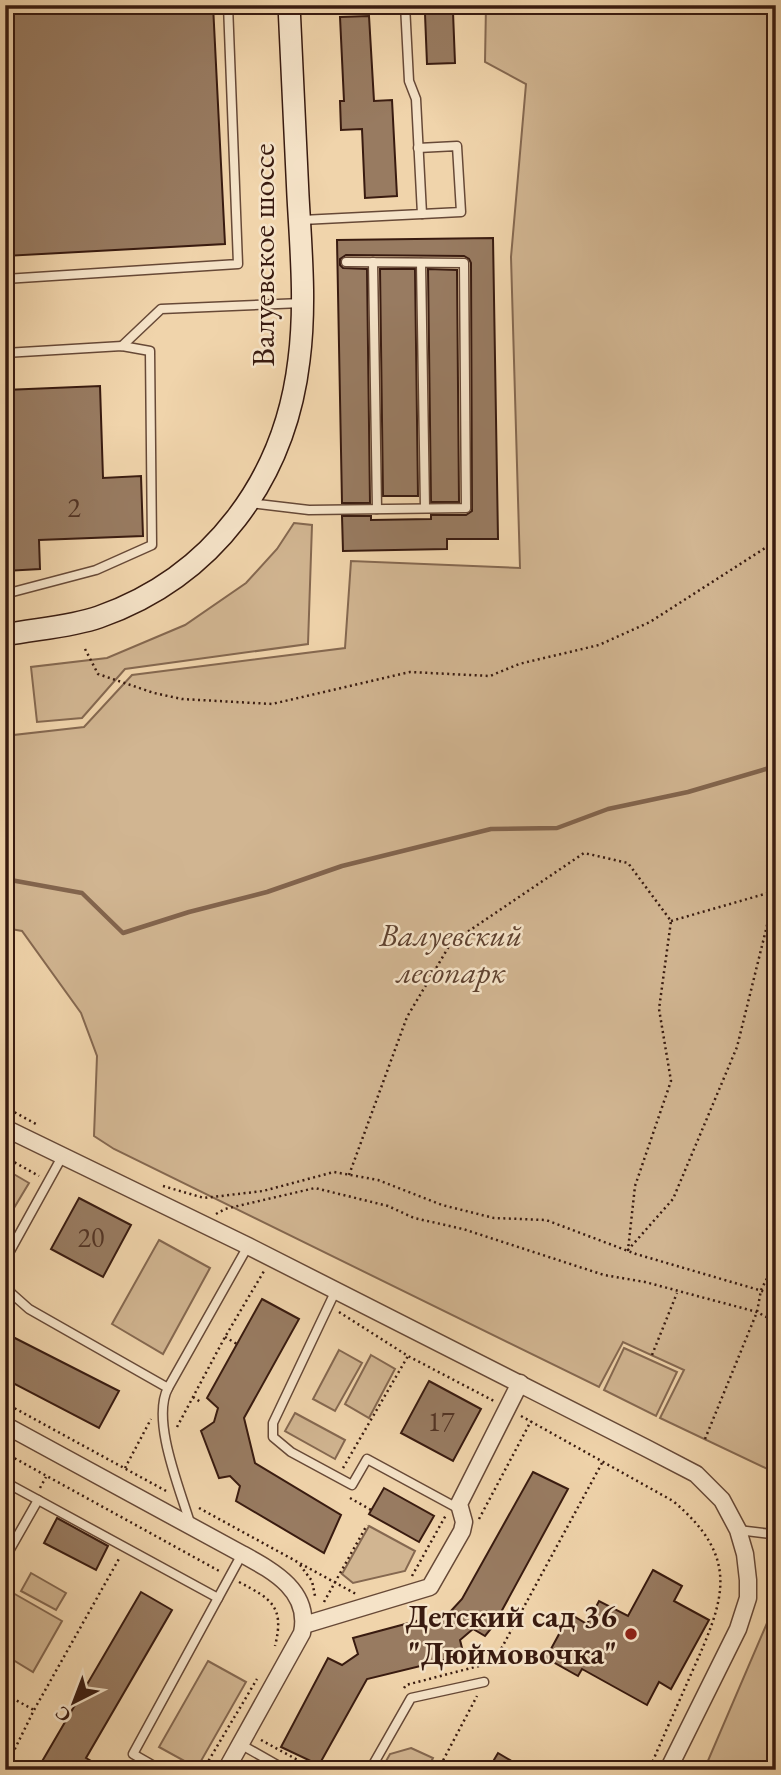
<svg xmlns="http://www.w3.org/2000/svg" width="781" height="1775" viewBox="0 0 781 1775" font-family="'EB Garamond',serif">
<rect width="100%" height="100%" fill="#f0d4ab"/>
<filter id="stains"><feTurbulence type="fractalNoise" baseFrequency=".00286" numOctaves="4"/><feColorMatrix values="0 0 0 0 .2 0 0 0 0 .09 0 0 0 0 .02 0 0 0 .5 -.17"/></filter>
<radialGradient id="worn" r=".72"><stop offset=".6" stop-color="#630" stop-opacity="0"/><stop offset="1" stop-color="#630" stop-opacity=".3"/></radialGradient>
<g fill="#d1b591" stroke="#856850" stroke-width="2">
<polygon points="486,5 776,5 776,1473 660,1418 684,1370 623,1342 599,1387 114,1149 94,1136 97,1056 81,1013 22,931 5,928 5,736 84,727 132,675 345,648 351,561 520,568 511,257 526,84 485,62"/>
<polygon points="294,523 312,525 308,644 125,669 82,718 37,722 31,667 107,658 185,625 246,583 277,549"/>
<polygon points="5,1169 29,1183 5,1223"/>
<polygon points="159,1240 210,1268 163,1354 112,1324"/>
<polygon points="624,1348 677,1372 656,1416 604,1390"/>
<polygon points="339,1350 362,1363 335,1411 313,1399"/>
<polygon points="371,1355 395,1369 369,1418 345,1404"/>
<polygon points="295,1413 345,1440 335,1459 285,1431"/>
<polygon points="369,1526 415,1551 405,1571 353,1583 342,1574"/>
<polygon points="31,1573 66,1593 56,1610 21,1591"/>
<polygon points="13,1593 62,1621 33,1672 5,1655 5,1605"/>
<polygon points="776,1602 776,1770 704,1770"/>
<polygon points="208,1661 246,1682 197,1768 159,1747"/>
<polygon points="411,1748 433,1758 427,1770 381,1770 390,1754"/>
</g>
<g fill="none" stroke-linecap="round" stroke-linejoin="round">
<polyline stroke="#82644d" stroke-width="4.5" points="5,879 82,893 123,933 189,912 267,892 342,866 491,829 557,828 608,809 688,792 776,766"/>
</g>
<g fill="#987b61" stroke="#391b10" stroke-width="2">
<polygon points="5,5 213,5 225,244 5,256"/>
<polygon points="453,12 455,63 427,64 425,14"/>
<polygon points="369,16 374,101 392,100 397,196 365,198 362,129 341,130 340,101 344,101 340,17"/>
<polygon points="493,238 498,539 447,539 447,549 343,551 342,516 371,516 371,520 431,519 431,515 466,515 472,511 471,263 469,259 464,256 346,255 340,259 340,265 343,268 367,269 370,503 342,503 337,240"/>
<polygon points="380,269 415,269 418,496 383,496"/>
<polygon points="428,269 457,270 459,502 431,502"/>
<polygon points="100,386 103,478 141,476 143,536 39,540 40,569 5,571 5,390"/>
<polygon points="79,1198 131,1225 103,1277 51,1249"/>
<polygon points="262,1299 299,1319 244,1418 255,1463 341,1515 324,1553 236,1501 240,1486 230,1476 219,1478 201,1431 214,1422 218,1408 207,1398"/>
<polygon points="5,1333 119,1391 99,1428 5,1379"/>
<polygon points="429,1381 481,1409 453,1461 401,1433"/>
<polygon points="533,1472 568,1489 494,1625 485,1636 473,1629 460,1640 463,1652 445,1660 367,1679 319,1765 281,1747 328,1658 342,1665 358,1654 353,1638 450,1612 462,1599"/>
<polygon points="384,1488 434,1516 419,1542 369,1514"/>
<polygon points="57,1518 108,1546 96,1570 44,1543"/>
<polygon points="653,1570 682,1586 674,1601 709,1620 671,1689 659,1682 647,1705 582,1669 578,1676 546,1658 570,1614 587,1624 599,1601 628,1616"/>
<polygon points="141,1592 172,1610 86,1758 107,1770 37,1770"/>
<polygon points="498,1753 527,1770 488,1770"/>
</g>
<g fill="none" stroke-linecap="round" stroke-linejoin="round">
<g stroke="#674937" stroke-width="11">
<g id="service">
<polyline points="418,148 457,146 461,212 422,214"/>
<polyline points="302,220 422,214 416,99 409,81 405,5"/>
<polyline points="373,262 377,509"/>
<polyline points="421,263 425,508"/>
<polyline points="5,279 238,264 228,5"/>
<polyline points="122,346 161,309 302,303"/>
<polyline points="5,353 122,346 150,351 152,545 96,570 5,594"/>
<polyline points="250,503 309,510 466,508 464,263 346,262"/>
<polyline points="5,1260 63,1155"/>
<polyline points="5,1280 11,1293 29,1309 168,1388 248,1246"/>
<polyline points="336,1290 273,1423 273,1437 291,1452 352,1485 367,1459 461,1510"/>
<path d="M 168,1388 C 151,1420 180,1489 190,1523"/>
<polyline points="5,1482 218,1598"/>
<polyline points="738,1530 771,1534"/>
<polyline points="5,1558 38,1500"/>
<polyline points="5,1685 9,1686"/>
<polyline points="240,1744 286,1770"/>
<polyline points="161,1770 133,1754 242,1554"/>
<polyline points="370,1770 411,1698 484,1682"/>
</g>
</g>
<g stroke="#674937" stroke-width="19">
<g id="minor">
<polyline points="5,1128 248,1246 646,1448 696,1474 722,1500 738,1530 745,1554 748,1580 748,1598 738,1629 668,1770"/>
<path d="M 5,1425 L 242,1554 C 273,1571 311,1591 302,1633 L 226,1770"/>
<polyline points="304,1625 430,1587 462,1531 464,1522 459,1504 520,1383"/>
</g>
</g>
<g stroke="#391b10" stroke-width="24">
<path id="secondary" d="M 5,635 C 35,629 71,627 99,617 C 213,577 285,479 299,360 C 306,306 301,250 298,196 C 295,132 292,69 289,5"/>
</g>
<g stroke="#391b10" stroke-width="2.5" stroke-dasharray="2 3.5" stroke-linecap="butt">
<polyline points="85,649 98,674 154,693 182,699 272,704 410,672 490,676 519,664 599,645 650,622 776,541"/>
<polyline points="671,921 775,891"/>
<polyline points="5,1107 36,1124"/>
<polyline points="5,1157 39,1176"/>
<polyline points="349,1175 407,1017 451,943 584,853 628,863 671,921 659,1009 671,1081 635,1186 628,1250 673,1199 737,1047 776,889"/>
<polyline points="163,1186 204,1198 263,1191 334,1172 378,1180 442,1205 494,1218 546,1220 636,1254 776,1295"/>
<polyline points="216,1214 225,1209 315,1188 388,1206 414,1218 463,1229 604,1275 645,1282 757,1312 776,1322"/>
<polyline points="339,1312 408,1356 494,1401"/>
<polyline points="225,1337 237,1344"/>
<polyline points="652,1355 677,1293"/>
<polyline points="193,1397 202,1403"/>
<polyline points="5,1403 168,1492"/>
<path d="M 521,1416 L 673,1501 C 742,1559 724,1600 692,1672 C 678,1704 663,1737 649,1770"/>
<polyline points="177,1427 225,1337 264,1271"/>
<polyline points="705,1439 757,1312 761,1290 776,1261"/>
<polyline points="5,1453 221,1572"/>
<polyline points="125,1468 151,1419"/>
<polyline points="343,1468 408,1356"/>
<polyline points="40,1488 46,1477"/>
<polyline points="350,1498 371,1510"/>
<polyline points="199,1508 356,1594"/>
<polyline points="479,1519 531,1421"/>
<polyline points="300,1565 312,1581 315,1596"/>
<polyline points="412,1576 446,1515"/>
<path d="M 239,1582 C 271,1599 285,1606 275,1646"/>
<polyline points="324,1602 367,1525"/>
<polyline points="404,1688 406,1685 494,1662 602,1463"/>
<polyline points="12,1698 34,1710"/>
<polyline points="261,1740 316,1770"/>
<polyline points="5,1769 34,1710 120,1557"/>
<polyline points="203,1770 257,1679"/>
<polyline points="438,1770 477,1696"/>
<polyline points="763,1770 776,1757"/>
</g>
<use href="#service" stroke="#f5e3c8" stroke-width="8"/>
<use href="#minor" stroke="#f5e3c8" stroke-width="16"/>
<use href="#secondary" stroke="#f5e3c8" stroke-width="21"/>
</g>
<circle fill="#8f2418" stroke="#f5e3c8" stroke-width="2.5" cx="631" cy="1634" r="7"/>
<g text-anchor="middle" stroke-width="5" stroke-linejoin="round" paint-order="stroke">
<g font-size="28" fill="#513324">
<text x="74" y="517">2</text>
<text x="91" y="1247">20</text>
<text x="441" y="1431">17</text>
</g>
<g font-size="32" fill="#391b10" stroke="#f5e3c8">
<text transform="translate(263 255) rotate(-90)" y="11">Валуевское шоссе</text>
</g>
<g font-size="32" font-style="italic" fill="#5f4230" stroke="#f5e3c8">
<text x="451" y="946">Валуевский<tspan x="451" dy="37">лесопарк</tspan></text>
</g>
<g font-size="32" font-weight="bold" fill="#391b10" stroke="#f5e3c8" text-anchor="end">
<text x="617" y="1627">Детский сад 36<tspan x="617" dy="37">"Дюймовочка"</tspan></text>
</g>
</g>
<rect width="781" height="1775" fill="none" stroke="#f0d4ab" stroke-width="28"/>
<rect x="7" y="7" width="767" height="1761" fill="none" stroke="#391b10" stroke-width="3.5"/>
<rect x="14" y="14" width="753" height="1747" fill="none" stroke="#391b10" stroke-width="2"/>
<g transform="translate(74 1702) rotate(222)" stroke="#f5e3c8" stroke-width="5" paint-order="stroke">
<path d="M0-5L12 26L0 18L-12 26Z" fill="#391b10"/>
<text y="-10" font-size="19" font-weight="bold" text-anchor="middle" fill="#391b10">С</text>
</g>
<rect width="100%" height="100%" filter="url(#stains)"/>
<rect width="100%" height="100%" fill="url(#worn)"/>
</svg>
